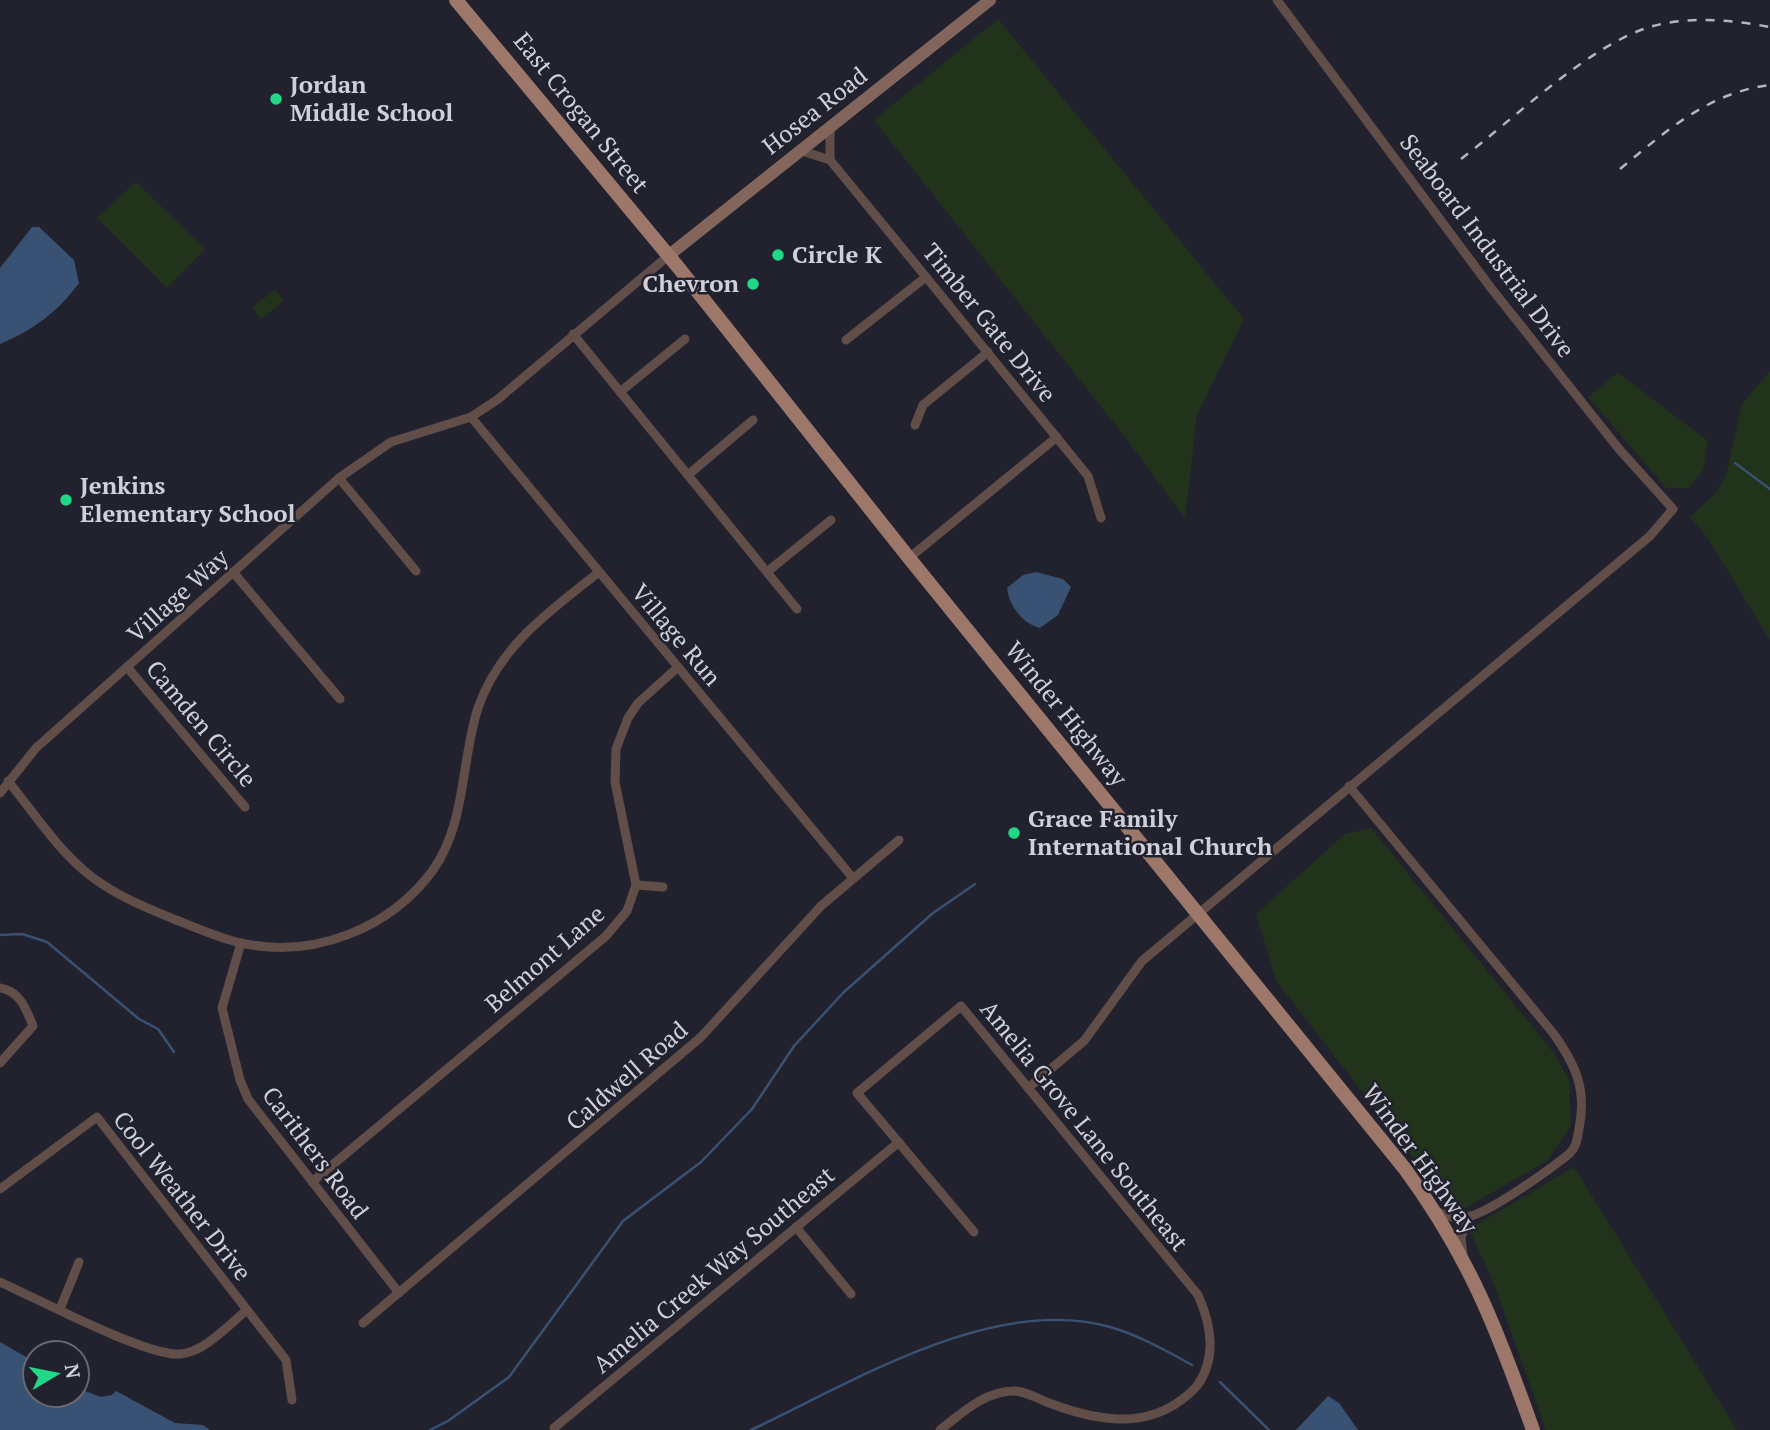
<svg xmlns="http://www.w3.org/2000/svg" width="1770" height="1430" viewBox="0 0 1770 1430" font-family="'PT Serif',serif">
<rect width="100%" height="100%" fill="#22222f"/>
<g fill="#21331b">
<polygon points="998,19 1244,319 1197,415 1185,518 1122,433 874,120"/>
<polygon points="136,182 205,249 167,288 97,218"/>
<polygon points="275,290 284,301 261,319 252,307"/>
<polygon points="1770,371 1770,640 1707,537 1690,517 1715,494 1726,475 1742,404"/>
<polygon points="1618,373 1708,441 1703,470 1688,488 1666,488 1588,397"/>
<polygon points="1371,828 1553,1052 1569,1079 1571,1126 1547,1161 1462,1210 1436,1187 1277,982 1256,914 1345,834"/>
<polygon points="1574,1167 1737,1430 1546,1430 1492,1279 1469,1229"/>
</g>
<g fill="#395172">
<path d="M 32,227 L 39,227 L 74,260 L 79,283 C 58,312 33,330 0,344 L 0,268 Z"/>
<path d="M 1036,572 L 1063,579 L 1071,587 L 1058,615 L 1040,628 C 1022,624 1009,605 1007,588 L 1023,575 Z"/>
<polygon points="0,1342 35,1362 35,1395 77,1395 77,1388 101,1397 112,1395 116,1391 175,1423 203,1425 210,1430 0,1430"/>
<polygon points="1328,1396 1339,1403 1358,1430 1296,1430"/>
</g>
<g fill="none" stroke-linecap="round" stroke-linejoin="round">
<g stroke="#395172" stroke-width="2.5">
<polyline points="1735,463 1770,489"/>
<polyline points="0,935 22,934 47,942 139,1019 158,1029 174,1052"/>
<polyline points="1220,1382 1269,1430"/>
<polyline points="430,1430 448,1421 509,1377 623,1221 701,1162 752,1109 794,1046 844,992 933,913 975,884"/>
<path d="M 751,1430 C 853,1382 994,1294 1110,1327 C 1138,1335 1167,1351 1192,1365"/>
</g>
<g stroke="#614e48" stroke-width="9">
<polyline points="830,126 830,160"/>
<polyline points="799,150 830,160 926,277 1088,476 1101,518"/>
<polyline points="573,334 797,609"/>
<polyline points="846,340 926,277"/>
<polyline points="620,392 685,339"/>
<polyline points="471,417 852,877"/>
<polyline points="915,425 923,405 988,352"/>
<polyline points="688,475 753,420"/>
<polyline points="339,478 416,571"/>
<polyline points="909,558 1057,437"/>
<polyline points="233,572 340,699"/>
<polyline points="767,572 831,520"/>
<polyline points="127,667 245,807"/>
<path d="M 8,781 C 34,813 59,852 92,877 C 117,896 147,908 176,920 C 197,928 219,938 241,943 C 313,959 390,929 433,870 C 466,824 461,760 478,708 C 499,646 550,611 599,572"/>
<path d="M 1349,786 L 1553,1033 C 1576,1065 1587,1090 1579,1129 C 1577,1138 1577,1147 1569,1154 C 1549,1170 1492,1211 1468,1217 C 1457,1220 1446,1216 1436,1211"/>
<polyline points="0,793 36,748 339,478 391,442 471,417 497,400 668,256"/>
<polyline points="636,885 663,887"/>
<polyline points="241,943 222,1008 240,1080 248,1099 399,1293"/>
<path d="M 0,988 C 20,991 26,1009 33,1026 L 0,1063"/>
<polyline points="1028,1088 1084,1041 1142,961 1650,536 1673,509 1619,449 1491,288 1277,0"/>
<polyline points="312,1182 606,936 627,911 636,885 615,782 616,749 628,718 638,703 678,667"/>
<polyline points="0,1189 97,1117 286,1360 292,1400"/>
<polyline points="796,1227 851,1294"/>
<polyline points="1463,1255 1461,1237 1470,1216"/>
<path d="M 0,1282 C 36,1298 147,1357 180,1354 C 205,1352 228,1325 247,1310"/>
<polyline points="60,1309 79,1262"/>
<polyline points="363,1323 701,1037 821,906 899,840"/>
<polyline points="554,1428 899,1142"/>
<path d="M 940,1430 C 962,1413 985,1391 1014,1391 C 1025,1391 1039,1399 1049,1403 C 1105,1424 1156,1430 1197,1386 C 1217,1358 1211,1324 1198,1295 L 961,1006 L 857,1093 L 974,1232"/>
</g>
<polyline stroke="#84655c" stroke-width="12" points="668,256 990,0"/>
<path stroke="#9e776b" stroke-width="14" d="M 456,0 L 678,267 L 909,558 L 1405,1169 C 1469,1256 1497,1329 1533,1430"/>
<g stroke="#b5b5bf" stroke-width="2.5" stroke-dasharray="9 9" stroke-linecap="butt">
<path d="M 1461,159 C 1514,119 1591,43 1653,26 C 1691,16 1732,20 1770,27"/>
<path d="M 1620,169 C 1665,132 1709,92 1770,85"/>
</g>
</g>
<g fill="#21d887" stroke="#22222f" stroke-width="2.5">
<circle cx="276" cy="99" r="7"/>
<circle cx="778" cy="255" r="7"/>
<circle cx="753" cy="284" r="7"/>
<circle cx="66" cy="500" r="7"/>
<circle cx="1014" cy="833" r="7"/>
</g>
<g text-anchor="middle" stroke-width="5" stroke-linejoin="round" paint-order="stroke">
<g font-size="24" font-weight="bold" fill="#d0d0da" stroke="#22222f" text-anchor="start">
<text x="290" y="93">Jordan<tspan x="290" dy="28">Middle School</tspan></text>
<text x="792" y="263">Circle K</text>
<text x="739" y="292" text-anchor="end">Chevron</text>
<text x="80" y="494">Jenkins<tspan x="80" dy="28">Elementary School</tspan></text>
<text x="1028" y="827">Grace Family<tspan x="1028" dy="28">International Church</tspan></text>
</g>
<g font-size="24" fill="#d0d0da" stroke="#22222f">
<text transform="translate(815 111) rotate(-38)" y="8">Hosea Road</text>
<text transform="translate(581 113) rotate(51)" y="8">East Crogan Street</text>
<text transform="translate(1487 246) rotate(53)" y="8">Seaboard Industrial Drive</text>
<text transform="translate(989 323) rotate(51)" y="8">Timber Gate Drive</text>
<text transform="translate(178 596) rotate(-42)" y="8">Village Way</text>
<text transform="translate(676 635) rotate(50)" y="8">Village Run</text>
<text transform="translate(1066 714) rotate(51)" y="8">Winder Highway</text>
<text transform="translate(201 724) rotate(50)" y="8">Camden Circle</text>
<text transform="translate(545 959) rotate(-41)" y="8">Belmont Lane</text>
<text transform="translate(627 1076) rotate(-41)" y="8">Caldwell Road</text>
<text transform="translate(1084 1126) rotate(51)" y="8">Amelia Grove Lane Southeast</text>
<text transform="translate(315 1153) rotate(53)" y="8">Carithers Road</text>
<text transform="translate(1420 1159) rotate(54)" y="8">Winder Highway</text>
<text transform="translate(182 1196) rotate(52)" y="8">Cool Weather Drive</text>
<text transform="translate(714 1270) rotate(-40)" y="8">Amelia Creek Way Southeast</text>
</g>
</g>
<g transform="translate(56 1374) rotate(80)"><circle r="33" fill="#22222f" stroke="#686873" stroke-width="2"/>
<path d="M0-5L12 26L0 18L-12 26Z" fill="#21d887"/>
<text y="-10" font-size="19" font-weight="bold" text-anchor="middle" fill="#d0d0da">N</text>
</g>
</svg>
